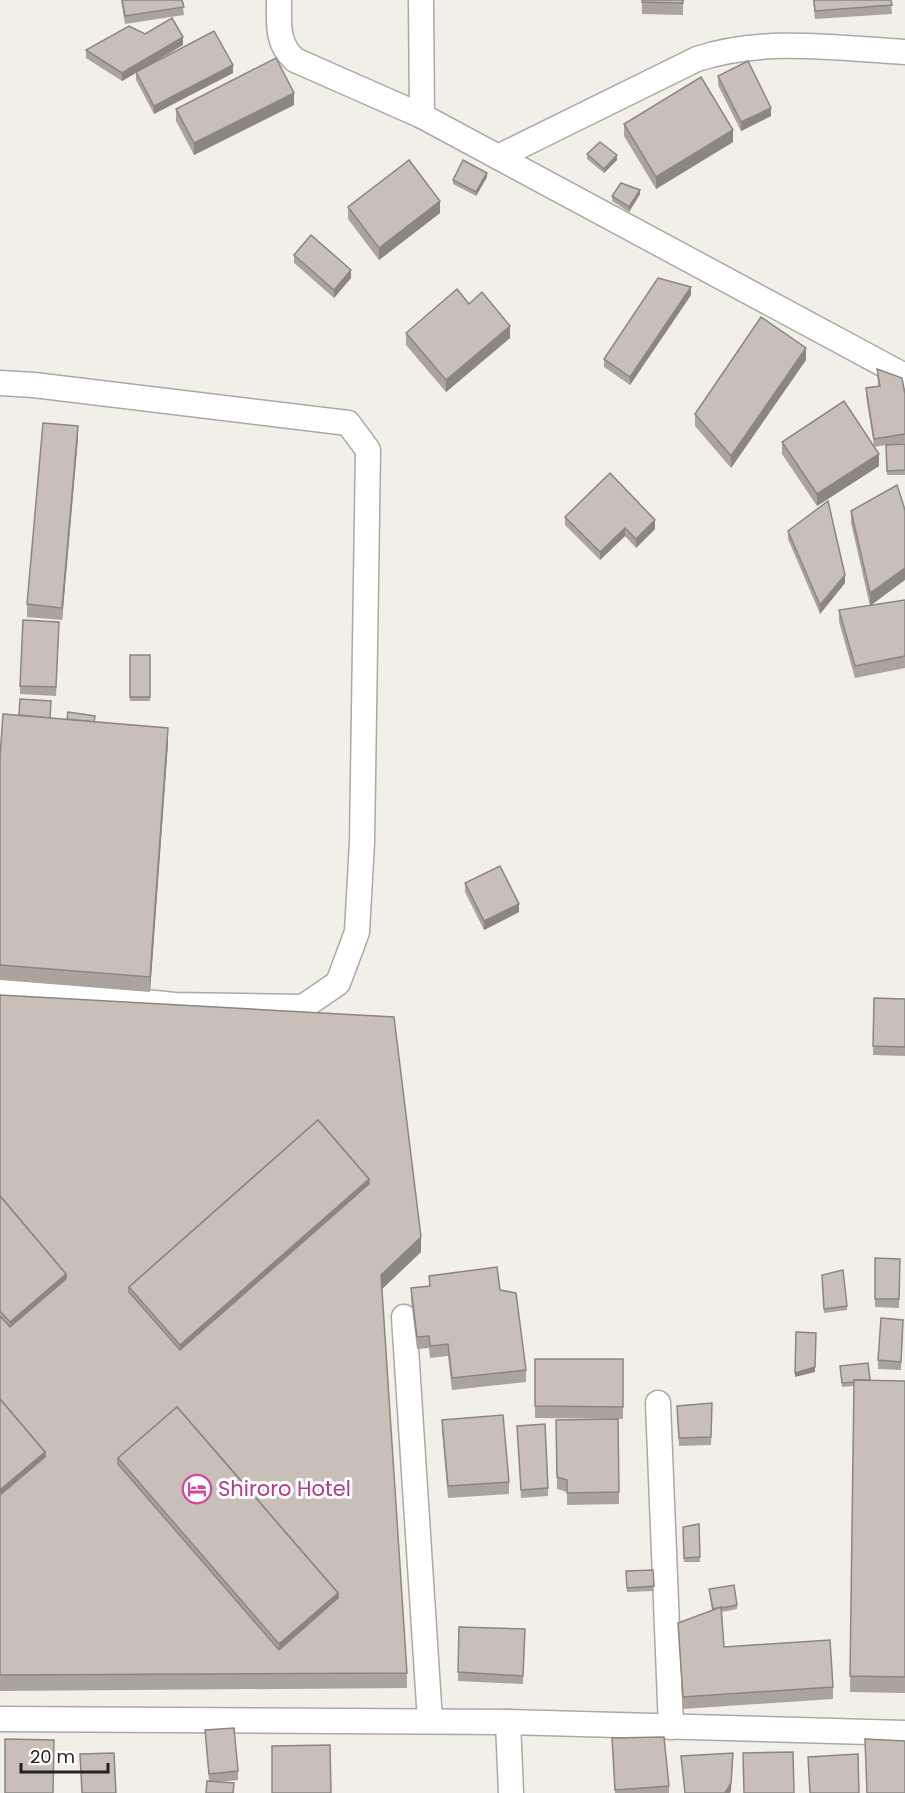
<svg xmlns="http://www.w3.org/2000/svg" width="905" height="1793" viewBox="0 0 905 1793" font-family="Poppins,sans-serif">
<rect width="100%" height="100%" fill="#f2efe9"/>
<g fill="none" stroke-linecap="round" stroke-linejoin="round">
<g stroke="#a9a9a9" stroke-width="27">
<g id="street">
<path d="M 279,0 C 279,24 276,43 295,60 L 422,116 L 905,376"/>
<polyline points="421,0 422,116"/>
<path d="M 498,157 L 697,59 C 764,37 836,48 905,52"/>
<polyline points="0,383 34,385 348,423 368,450 362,842 357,932 338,983 303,1007 174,1005 0,987"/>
<polyline points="404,1317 430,1721"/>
<polyline points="658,1403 671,1727"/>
<polyline points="0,1719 508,1722 905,1733"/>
<polyline points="508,1722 511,1793"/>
</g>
</g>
<use href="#street" stroke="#fff" stroke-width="24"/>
</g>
<g fill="#aba49e">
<polygon points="121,0 182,0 184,15 125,24"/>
<polygon points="642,0 683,0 683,15 642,14"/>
<polygon points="813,0 891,0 892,14 815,19"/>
<polygon points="145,34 183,45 154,62 233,73 154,114 136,80 136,73 122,81 86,58 86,50"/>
<polygon points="718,76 771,116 741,131 718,85"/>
<polygon points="294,105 194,155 176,121 176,109"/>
<polygon points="624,124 733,142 656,189 624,136"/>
<polygon points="587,154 617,160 604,173 587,159"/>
<polygon points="487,177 476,196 453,184 453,180"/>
<polygon points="640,194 629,212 612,201 612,196"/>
<polygon points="348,207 440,213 379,260 348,219"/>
<polygon points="294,255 351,278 334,298 294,263"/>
<polygon points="691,295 630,385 604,367 604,359"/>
<polygon points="469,304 510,338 446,392 406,345 406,333"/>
<polygon points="806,360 731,468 695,426 695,414"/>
<polygon points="877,369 905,394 905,443 891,445 905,444 905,475 887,475 886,445 874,447 879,466 817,506 782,454 782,442 874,446 866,396 866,388 878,386"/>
<polygon points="78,438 62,620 27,617 27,604"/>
<polygon points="897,485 870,605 905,600 905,668 855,678 839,622 839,610 870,606 851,523 851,511"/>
<polygon points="565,517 655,529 636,548 625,536 600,560 565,525"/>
<polygon points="788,531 845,583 820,614 788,539"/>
<polygon points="59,631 56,696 20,694 20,686"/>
<rect x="130" y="655" width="20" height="46"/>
<polygon points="50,718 95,722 168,743 150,992 0,980 0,756"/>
<polygon points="465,883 519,912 484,930 465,892"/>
<polygon points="0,995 421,1252 382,1289 407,1673 407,1688 0,1691"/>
<polygon points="874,998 905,999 905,1056 873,1055"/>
<polygon points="875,1258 900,1259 899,1308 875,1307"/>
<polygon points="822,1275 847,1306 847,1310 824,1313"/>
<polygon points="429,1276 500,1290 526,1370 526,1382 452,1390 448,1356 430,1358 429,1348 417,1349 411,1300 411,1288 429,1286"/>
<polygon points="903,1328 901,1370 878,1369 878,1360"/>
<polygon points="535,1359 623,1359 623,1419 535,1418"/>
<polygon points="840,1366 870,1381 905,1381 905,1693 850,1692 854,1386 842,1387"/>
<polygon points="712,1403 711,1445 679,1446 677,1406"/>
<polygon points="618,1419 619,1504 567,1505 567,1492 557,1489 556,1420"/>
<polygon points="442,1420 509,1482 509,1494 448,1498 442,1432"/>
<polygon points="517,1426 548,1488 548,1496 521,1498"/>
<polygon points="699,1524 700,1562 684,1562 683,1527"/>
<polygon points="653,1570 654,1591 627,1592 626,1571"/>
<polygon points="709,1589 737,1605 737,1609 722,1612 724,1647 833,1687 833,1699 683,1709 678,1623 712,1610"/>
<polygon points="459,1627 525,1629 523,1684 458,1681"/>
<polygon points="205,1730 238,1771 238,1780 219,1782 234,1783 234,1793 206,1793 209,1781"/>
<polygon points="612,1738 669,1786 669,1793 615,1793"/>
</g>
<g fill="#8b8681">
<polygon points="183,37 183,45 122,81 122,73"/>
<polygon points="233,65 233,73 154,114 154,106"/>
<polygon points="294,93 294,105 194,155 194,143"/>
<polygon points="771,108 771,116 741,131 741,122"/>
<polygon points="733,130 733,142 656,189 656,177"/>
<polygon points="617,155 617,160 604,173 604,169"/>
<polygon points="487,173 487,177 476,196 476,192"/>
<polygon points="640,190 640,194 629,212 629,207"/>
<polygon points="440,201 440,213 379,260 379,248"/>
<polygon points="351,270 351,278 334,298 334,290"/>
<polygon points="691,287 691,295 630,385 630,377"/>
<polygon points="510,326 510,338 446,392 446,380"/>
<polygon points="806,348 806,360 731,468 731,456"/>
<polygon points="78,426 78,438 62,620 62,608"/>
<polygon points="879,454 879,466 817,506 817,494"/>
<polygon points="655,520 655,529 636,548 636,539"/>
<polygon points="625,528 625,536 600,560 600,552"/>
<polygon points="905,568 905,580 870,606 870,593"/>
<polygon points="845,575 845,583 820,614 820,605"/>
<polygon points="168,728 168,743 150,992 150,977"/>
<polygon points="519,904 519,912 484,930 484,921"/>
<polygon points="369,1179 369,1199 180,1366 180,1345"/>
<polygon points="421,1237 421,1252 381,1290 381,1275"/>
<polygon points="66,1274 66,1294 10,1343 10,1322"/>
<polygon points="815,1367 815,1372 795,1377 795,1373"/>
<polygon points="45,1452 45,1472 0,1510 0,1490"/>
<polygon points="338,1593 338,1613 279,1665 279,1644"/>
<polygon points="733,1753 731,1791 730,1793 725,1793"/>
</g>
<g fill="#c7bfb8" stroke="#8b8681" stroke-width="1.5" fill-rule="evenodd">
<polygon points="122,0 182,0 184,7 125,16"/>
<polygon points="642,0 683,0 683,3 642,2"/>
<polygon points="814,0 891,0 892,5 815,11"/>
<polygon points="172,18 183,37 122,73 86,50 129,26 145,34"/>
<polygon points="214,31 233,65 154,106 136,72"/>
<polygon points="276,58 294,93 194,143 176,109"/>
<polygon points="748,61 771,108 741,122 718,76"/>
<polygon points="701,77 733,130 656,177 624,124"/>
<polygon points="600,142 617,155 604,169 587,154"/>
<polygon points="409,160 440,201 379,248 348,207"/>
<polygon points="463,160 487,173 476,192 453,180"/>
<polygon points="621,183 640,190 629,207 612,196"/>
<polygon points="311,235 351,270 334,290 294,255"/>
<polygon points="658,278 691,287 630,377 604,359"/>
<polygon points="457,289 469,304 482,292 510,326 446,380 406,333"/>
<polygon points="761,317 806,348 731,456 695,414"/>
<polygon points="877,369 902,378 905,394 905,434 874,439 866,388 880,386"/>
<polygon points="844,401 879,454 817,494 782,442"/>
<polygon points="43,423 78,426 62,608 27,604"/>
<polygon points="905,444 905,470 887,471 886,445"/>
<polygon points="610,473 655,520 636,539 625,528 600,552 565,517"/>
<polygon points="897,485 905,510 905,568 870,593 851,511"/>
<polygon points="828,501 845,575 820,605 788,531"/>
<polygon points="905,600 905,656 855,666 839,610"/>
<polygon points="23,620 59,622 56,687 20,686"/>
<rect x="130" y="655" width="20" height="42"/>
<polygon points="20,699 51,701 50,718 19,715"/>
<polygon points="68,712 95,716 94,722 67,719"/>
<polygon points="3,714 168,728 150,977 0,965 0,756"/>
<polygon points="500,866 519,904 484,921 465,883"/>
<path d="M 0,995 L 394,1017 L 421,1237 L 381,1275 L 407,1673 L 0,1675 L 0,1495 L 45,1457 L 45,1452 L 0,1399 L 0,1316 L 10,1327 L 66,1279 L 66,1274 L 0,1196 ZM 318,1120 L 369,1179 L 369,1184 L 180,1350 L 129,1292 L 129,1287 ZM 177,1407 L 338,1593 L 338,1598 L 279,1650 L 118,1464 L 118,1458 Z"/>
<polygon points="874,998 905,999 905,1047 873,1046"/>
<polygon points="318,1120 369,1179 180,1345 129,1287"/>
<polygon points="0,1196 66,1274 10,1322 0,1311"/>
<polygon points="875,1258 900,1259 899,1299 875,1299"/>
<polygon points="497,1267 500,1290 516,1293 526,1370 452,1378 448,1344 430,1346 429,1336 417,1337 411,1288 430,1286 429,1276"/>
<polygon points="843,1270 847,1306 824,1309 822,1275"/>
<polygon points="881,1318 903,1320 901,1362 878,1360"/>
<polygon points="796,1332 816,1333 815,1367 795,1373"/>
<polygon points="535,1359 623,1359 623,1407 535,1406"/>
<polygon points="868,1363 870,1380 854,1380 854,1382 842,1383 840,1366"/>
<polygon points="854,1380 905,1381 905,1677 850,1676"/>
<polygon points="0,1399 45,1452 0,1490"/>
<polygon points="712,1403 711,1437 679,1438 677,1406"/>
<polygon points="177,1407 338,1593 279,1644 118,1458"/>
<polygon points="503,1415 509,1482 448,1486 442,1420"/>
<polygon points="618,1419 619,1492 567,1493 567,1480 557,1477 556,1420"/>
<polygon points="545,1424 548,1488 521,1490 517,1426"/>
<polygon points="699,1524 700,1557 684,1558 683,1527"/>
<polygon points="653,1570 654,1586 627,1588 626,1571"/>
<polygon points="734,1585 737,1605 721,1608 721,1607 713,1609 709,1589"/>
<polygon points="721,1607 724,1647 830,1640 833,1687 683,1697 678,1623"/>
<polygon points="459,1627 525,1629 523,1676 458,1672"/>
<polygon points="234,1728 238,1771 209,1774 205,1730"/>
<polygon points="664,1737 669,1786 615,1790 612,1738"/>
<polygon points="5,1739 54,1740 53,1793 5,1793"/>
<polygon points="865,1739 905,1741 905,1793 867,1793"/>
<polygon points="330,1745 331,1793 272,1793 272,1746"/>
<polygon points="793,1752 794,1793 744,1793 743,1753"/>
<polygon points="114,1753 116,1793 82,1793 80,1754"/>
<polygon points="733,1753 731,1783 725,1793 685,1793 681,1756"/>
<polygon points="858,1754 859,1793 810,1793 808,1757"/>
<polygon points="207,1781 234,1783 233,1793 206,1793"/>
</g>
<defs>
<g id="hotel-ring" transform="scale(1.5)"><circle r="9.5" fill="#fff" stroke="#d1479c" stroke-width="1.5"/><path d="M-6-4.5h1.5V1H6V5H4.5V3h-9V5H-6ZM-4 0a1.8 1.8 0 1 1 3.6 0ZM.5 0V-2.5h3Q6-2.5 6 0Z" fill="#d1479c"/></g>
</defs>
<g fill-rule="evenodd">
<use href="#hotel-ring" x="197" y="1489"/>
</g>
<g text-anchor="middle" stroke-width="6" stroke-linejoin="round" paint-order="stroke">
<g font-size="21" fill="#b23c85" stroke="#fff" text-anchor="start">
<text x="218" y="1496">Shiroro Hotel</text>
</g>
</g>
<path d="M21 1763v9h87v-9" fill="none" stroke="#222222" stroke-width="3"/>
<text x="30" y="1763" font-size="18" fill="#222222" stroke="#ffffff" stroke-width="4.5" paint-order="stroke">20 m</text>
</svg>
